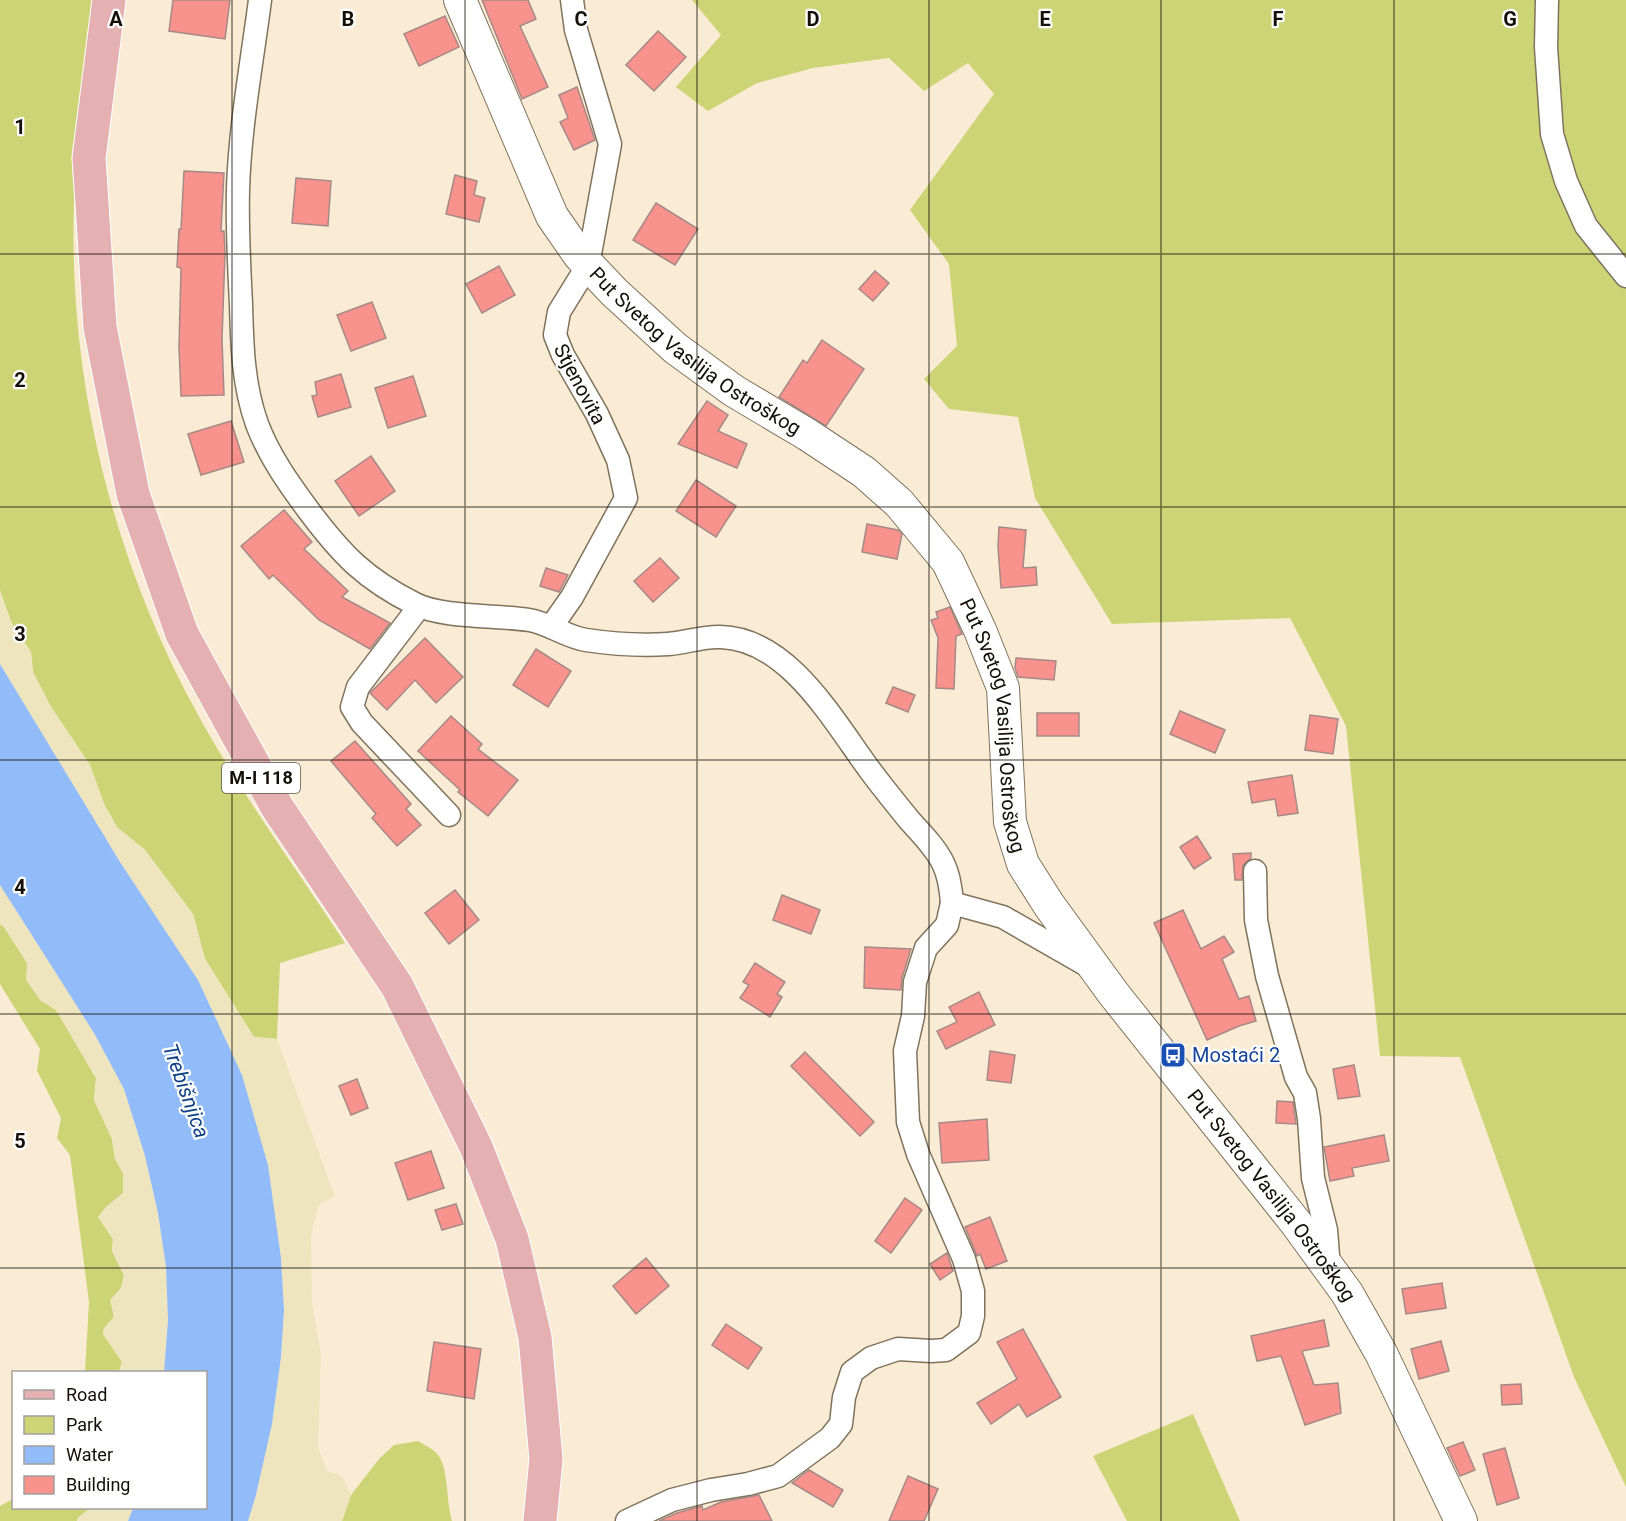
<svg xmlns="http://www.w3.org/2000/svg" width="1626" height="1521" viewBox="0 0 1626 1521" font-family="Roboto,sans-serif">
<rect width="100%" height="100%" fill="#faecd4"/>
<g fill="#cdd475">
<path d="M 0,0 L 92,0 C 84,67 76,134 74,202 C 68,379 112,558 197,713 C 241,793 295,867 345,943 L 280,963 L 277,1039 L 254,1037 L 205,959 L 193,914 L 145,850 L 117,827 L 104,804 L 90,765 L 51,707 L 33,672 L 31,652 L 12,624 L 0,591 Z"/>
<polygon points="692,0 1626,0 1626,1487 1574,1377 1460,1057 1380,1056 1346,726 1290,618 1112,624 1035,498 1018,417 949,409 924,379 957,346 949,264 910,210 994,94 968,63 924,91 889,58 813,68 757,83 708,111 676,87 721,35"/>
<polygon points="0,924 4,927 27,963 40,1000 56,1010 96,1078 94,1100 112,1139 115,1159 123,1173 123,1193 106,1207 98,1217 113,1239 112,1251 124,1275 121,1288 111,1300 114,1317 104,1328 103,1334 122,1362 119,1372 85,1372 89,1302 70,1155 57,1138 61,1118 37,1071 40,1049 0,984"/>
<polygon points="1193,1414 1240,1521 1127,1521 1093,1456"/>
<path d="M 418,1441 C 424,1445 434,1449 438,1455 C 449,1469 446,1502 452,1521 L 342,1521 L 351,1495 L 379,1459 L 394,1445 Z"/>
<polygon points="13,1499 14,1508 90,1508 78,1518 77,1521 0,1521 0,1506"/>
</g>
<g fill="#eee5bf">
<polygon points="0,591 12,624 31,652 33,673 51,707 90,765 104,804 117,827 145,850 193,914 205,959 254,1037 277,1039 335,1196 318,1206 311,1236 312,1301 321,1355 318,1447 327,1471 342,1476 351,1495 342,1521 248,1521 256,1495 272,1424 281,1357 284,1310 281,1258 268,1165 242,1075 198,980 120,862 0,664"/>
<polygon points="0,885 94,1033 124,1089 145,1156 158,1213 166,1267 168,1320 164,1372 119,1372 122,1361 103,1334 104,1328 114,1317 110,1300 121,1288 124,1275 112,1251 113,1239 98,1217 106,1207 123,1193 123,1173 115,1159 112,1139 94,1100 96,1078 56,1010 40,1000 26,980 27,963 4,927 0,924"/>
<polygon points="90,1508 133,1508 128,1521 77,1521 78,1518"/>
</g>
<polygon fill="#92bcf9" points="0,664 120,862 198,980 242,1075 268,1165 281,1258 284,1310 281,1357 272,1424 256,1495 248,1521 128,1521 133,1508 206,1508 206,1372 164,1372 168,1320 166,1267 158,1213 145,1156 124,1089 94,1033 0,885"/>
<g fill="#f8928c" stroke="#a68987" stroke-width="1.5">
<polygon points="173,0 230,0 225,39 169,31"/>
<polygon points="482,0 528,0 536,19 520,26 548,87 522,99"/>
<polygon points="445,16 459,47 419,66 404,34"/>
<polygon points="658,31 686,57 654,91 626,65"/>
<polygon points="577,87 595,140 574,150 560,122 568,118 559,95"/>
<polygon points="184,171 224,173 221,231 224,231 225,253 222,339 224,395 181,396 179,347 181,268 177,267 179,229 181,229"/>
<polygon points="455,175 477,181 474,195 485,198 479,222 446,214"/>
<polygon points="296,178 331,181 328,226 292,223"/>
<polygon points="656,203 698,229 675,265 633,240"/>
<polygon points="499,266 515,295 482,313 466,284"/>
<polygon points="875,271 889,283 873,301 859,289"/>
<polygon points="372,302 386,338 351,351 337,315"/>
<polygon points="822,340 864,369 826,426 779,397 803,360 807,363"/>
<polygon points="341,374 351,407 318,417 312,396 317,395 315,382"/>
<polygon points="413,376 426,416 388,428 375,388"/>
<polygon points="707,401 728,415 718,431 747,444 737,468 678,444"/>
<polygon points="231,421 244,462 201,475 188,434"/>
<polygon points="371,456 395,491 359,516 335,481"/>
<polygon points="696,480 736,506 716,537 676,511"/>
<polygon points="284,510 312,542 304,549 348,591 342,597 390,623 370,649 319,620 273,575 269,579 241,546"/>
<polygon points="867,524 898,530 902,534 897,559 862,552"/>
<polygon points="999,527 1026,530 1023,568 1036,567 1037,585 1001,588 998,547"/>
<polygon points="660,558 679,578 653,602 634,581"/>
<polygon points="546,568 568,575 559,592 540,586"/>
<polygon points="950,607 962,634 956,636 954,689 936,688 938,638 931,620 938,618 936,612"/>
<polygon points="425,638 463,677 436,703 415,680 387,710 370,693"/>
<polygon points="536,649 571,671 548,707 513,685"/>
<polygon points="1016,658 1056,661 1054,680 1018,677 1015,668"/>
<polygon points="893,687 915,695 908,712 886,703"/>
<polygon points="1180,711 1225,730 1215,753 1170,734"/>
<rect x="1037" y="713" width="42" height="23"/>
<polygon points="1310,715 1338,719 1333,754 1305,750"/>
<polygon points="451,716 482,744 478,749 518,780 488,816 458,792 460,790 418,751"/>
<polygon points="355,741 411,804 406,809 421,825 397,846 372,818 376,814 331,761"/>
<polygon points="1292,775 1298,813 1278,816 1275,799 1252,803 1248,782"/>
<polygon points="1197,836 1211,858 1194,869 1180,847"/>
<polygon points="1251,853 1251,858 1243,865 1242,880 1235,880 1233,854"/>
<polygon points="455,890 479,920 449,944 425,913"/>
<polygon points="782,895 820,910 811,934 773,920"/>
<polygon points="1183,910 1201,949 1224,936 1234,952 1222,959 1239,999 1249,996 1256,1021 1239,1026 1207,1040 1154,923"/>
<polygon points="865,947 911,949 902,978 901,990 864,988"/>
<polygon points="755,963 785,982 777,994 782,997 770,1017 740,998 749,985 743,982"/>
<polygon points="979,992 995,1025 946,1049 937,1031 957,1022 949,1007"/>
<polygon points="990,1051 1015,1055 1011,1083 987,1080"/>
<polygon points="805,1052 874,1122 860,1136 791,1066"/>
<polygon points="1354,1065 1360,1096 1338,1099 1333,1069"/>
<polygon points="357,1079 368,1108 351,1115 339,1086"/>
<polygon points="1277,1101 1293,1102 1296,1124 1276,1123"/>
<polygon points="987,1119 989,1160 942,1163 939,1123"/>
<polygon points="1384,1135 1389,1161 1352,1168 1354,1176 1330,1181 1324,1147"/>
<polygon points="431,1151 444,1188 408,1200 395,1163"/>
<polygon points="905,1198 922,1210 891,1253 875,1241"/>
<polygon points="456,1204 463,1224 442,1230 435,1210"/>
<polygon points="990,1217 1007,1261 986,1269 980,1254 977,1256 965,1227"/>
<polygon points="947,1253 953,1271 940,1280 930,1264"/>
<polygon points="646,1258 669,1286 636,1314 613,1286"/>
<polygon points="1442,1283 1446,1308 1406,1314 1402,1289"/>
<polygon points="1324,1320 1329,1346 1302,1351 1314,1385 1338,1383 1341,1413 1305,1425 1281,1356 1257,1361 1251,1336"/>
<polygon points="726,1324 762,1348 748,1369 712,1345"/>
<polygon points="1023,1329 1061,1397 1027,1417 1019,1404 991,1424 977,1403 1017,1379 997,1342"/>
<polygon points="1441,1341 1449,1371 1419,1379 1411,1349"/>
<polygon points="434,1342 481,1349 474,1399 427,1391"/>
<polygon points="1521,1384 1522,1404 1502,1405 1501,1385"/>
<polygon points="1463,1442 1475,1470 1460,1476 1447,1448"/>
<polygon points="1505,1448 1519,1498 1497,1505 1483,1454"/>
<polygon points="809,1470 843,1490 833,1507 792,1483"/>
<polygon points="908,1476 938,1489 924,1521 889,1521"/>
<polygon points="759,1495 772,1521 659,1521 677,1513 702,1506 703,1510 721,1502"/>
</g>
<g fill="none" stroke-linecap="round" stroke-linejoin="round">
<g stroke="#7f735d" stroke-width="25">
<g id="street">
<path d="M 260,0 C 252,62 240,126 238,189 C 237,227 239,266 241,304 C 242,345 243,385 257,424 C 269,456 289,484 309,511 C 342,555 365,579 415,604 C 443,618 497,615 529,620 C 549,623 566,637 586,640 C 613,644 641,646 668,644 C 685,643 703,636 721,637 C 790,639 835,724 872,773 C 884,789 897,805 910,821 C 922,834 935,847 943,863 C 949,875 951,889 952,903"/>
<polyline points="1547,0 1546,47 1552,134 1566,181 1586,226 1626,276"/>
<polyline points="419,607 358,687 352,707 362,723 449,815"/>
<polyline points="551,627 572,597 626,498 618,460 597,414 563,355 555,335 559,312 588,265 610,144 576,30 572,0"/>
<polyline points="1255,871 1256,920 1267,976 1296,1077 1305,1093 1309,1119 1313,1178 1326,1230 1329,1268"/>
<polyline points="627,1521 672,1500 711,1490 748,1484 778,1476 830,1438 841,1424 844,1397 852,1372 871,1358 898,1349 931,1351 946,1350 969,1333 973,1316 973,1291 964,1259 918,1154 908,1122 905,1051 913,1016 915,982 926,948 947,925 952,903 1003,917 1090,967"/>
</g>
</g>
<g stroke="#7f735d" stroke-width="34">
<g id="secondary">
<path id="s1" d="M 460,0 L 552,216 L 579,255 L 614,292 L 675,348 L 734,391 L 808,435 L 864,472 L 899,503 L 948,562 L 980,630 L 1003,688 L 1010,822 L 1023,864 L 1049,905 L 1113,993 L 1296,1223 L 1347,1293 L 1381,1353 L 1461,1521"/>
</g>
</g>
<g stroke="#fff" stroke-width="35">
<polyline id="primary" points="109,0 89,158 100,327 133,494 182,634 277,807 397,986 476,1147 512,1239 535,1337 546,1459 540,1521"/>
</g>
<use href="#street" stroke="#fff" stroke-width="22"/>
<use href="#secondary" stroke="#fff" stroke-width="32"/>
<use href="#primary" stroke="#e5b0b1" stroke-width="33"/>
</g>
<path fill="none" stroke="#140f07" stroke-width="1.5" stroke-opacity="0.55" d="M 232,0 L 232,1521M 465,0 L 465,1521M 697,0 L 697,1521M 929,0 L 929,1521M 1161,0 L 1161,1521M 1394,0 L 1394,1521M 0,254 L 1626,254M 0,507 L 1626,507M 0,760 L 1626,760M 0,1014 L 1626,1014M 0,1268 L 1626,1268"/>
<defs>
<g id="bus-square" transform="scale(1.35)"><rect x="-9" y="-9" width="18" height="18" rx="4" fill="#1a4fb4" stroke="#fff"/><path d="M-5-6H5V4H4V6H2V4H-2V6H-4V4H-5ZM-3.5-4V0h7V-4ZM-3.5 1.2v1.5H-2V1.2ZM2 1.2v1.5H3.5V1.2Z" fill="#fff"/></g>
</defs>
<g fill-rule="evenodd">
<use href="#bus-square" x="1173" y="1055"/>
</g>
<g text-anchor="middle" stroke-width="4.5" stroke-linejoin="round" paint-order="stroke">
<rect fill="#fff" stroke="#5a5751" stroke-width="1.5" x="222" y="763" width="78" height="30" rx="4.5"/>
<g font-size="18" font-weight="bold" fill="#140f07">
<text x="261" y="784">M-I 118</text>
</g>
<g font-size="20" fill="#140f07" stroke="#fff">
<text dy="7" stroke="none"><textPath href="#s1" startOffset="434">Put Svetog Vasilija Ostroškog</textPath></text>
<text transform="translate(580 384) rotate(62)" y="7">Stjenovita</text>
<text dy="7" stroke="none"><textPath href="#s1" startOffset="938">Put Svetog Vasilija Ostroškog</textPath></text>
<text dy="7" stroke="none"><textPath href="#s1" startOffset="1496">Put Svetog Vasilija Ostroškog</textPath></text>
</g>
<g font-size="20" fill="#164399" stroke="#fff" text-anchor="start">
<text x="1192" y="1062">Mostaći 2</text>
</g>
<g font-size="21" font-style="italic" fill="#114386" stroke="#fff">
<text transform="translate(186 1091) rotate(70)" y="7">Trebišnjica</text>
</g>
</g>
<g font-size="20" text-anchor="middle" font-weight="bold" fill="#140f07" stroke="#fff" stroke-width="4.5" stroke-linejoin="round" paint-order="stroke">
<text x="116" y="26">A</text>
<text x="348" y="26">B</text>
<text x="581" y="26">C</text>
<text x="813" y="26">D</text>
<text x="1045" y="26">E</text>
<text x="1278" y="26">F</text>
<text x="1510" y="26">G</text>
<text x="20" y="134">1</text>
<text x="20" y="387">2</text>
<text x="20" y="641">3</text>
<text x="20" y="894">4</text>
<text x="20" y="1148">5</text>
</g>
<rect x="12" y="1371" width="195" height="138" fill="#ffffff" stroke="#a19f9c" stroke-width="1.5"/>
<rect x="24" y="1390" width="30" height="9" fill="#e5b0b1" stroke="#a19f9c" stroke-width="1.5"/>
<text x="66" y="1401" font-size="18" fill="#140f07">Road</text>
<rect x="24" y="1416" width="30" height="18" fill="#cdd475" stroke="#a19f9c" stroke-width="1.5"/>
<text x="66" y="1431" font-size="18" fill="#140f07">Park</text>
<rect x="24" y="1446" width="30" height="18" fill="#92bcf9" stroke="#a19f9c" stroke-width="1.5"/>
<text x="66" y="1461" font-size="18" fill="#140f07">Water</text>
<rect x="24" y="1476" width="30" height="18" fill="#f8928c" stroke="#a19f9c" stroke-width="1.5"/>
<text x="66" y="1491" font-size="18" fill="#140f07">Building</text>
</svg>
